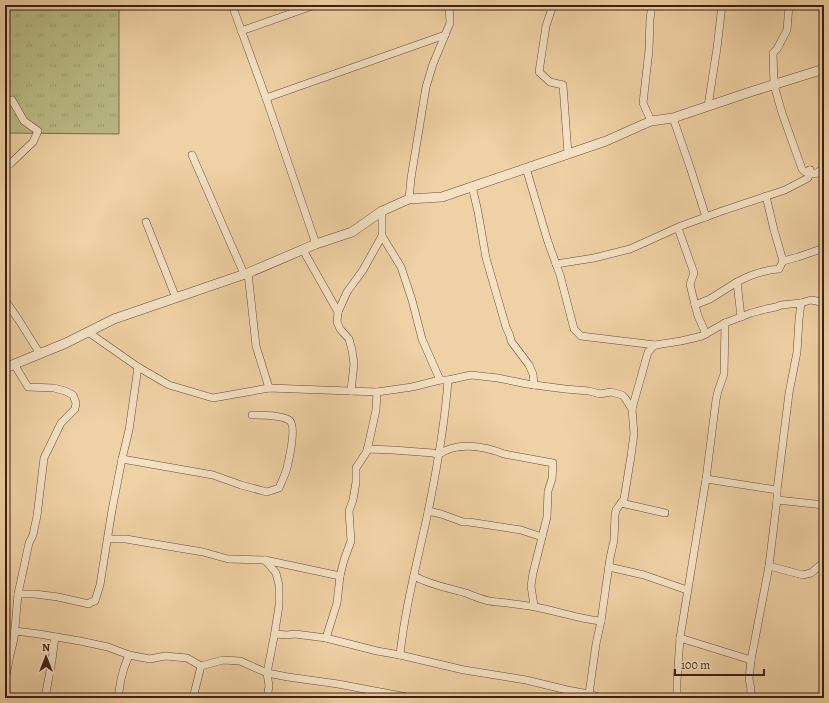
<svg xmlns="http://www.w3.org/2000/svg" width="829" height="703" viewBox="0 0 829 703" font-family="Alegreya,serif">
<defs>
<pattern id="grass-tufts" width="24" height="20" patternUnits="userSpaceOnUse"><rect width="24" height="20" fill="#babb85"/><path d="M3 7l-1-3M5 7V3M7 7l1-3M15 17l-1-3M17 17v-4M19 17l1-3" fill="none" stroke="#a1a072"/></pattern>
</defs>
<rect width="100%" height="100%" fill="#eed1a4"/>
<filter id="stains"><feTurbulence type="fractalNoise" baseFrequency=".005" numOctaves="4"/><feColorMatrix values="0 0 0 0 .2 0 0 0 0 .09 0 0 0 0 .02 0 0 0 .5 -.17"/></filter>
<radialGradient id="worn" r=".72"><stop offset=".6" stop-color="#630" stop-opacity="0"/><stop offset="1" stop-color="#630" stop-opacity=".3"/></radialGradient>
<polygon fill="url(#grass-tufts)" stroke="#7c6d4a" points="5,5 119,5 119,134 5,133"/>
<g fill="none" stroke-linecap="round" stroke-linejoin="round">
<g stroke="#6b4c35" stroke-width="8">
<g id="minor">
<polyline points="232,5 266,98 316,244"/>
<polyline points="553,5 546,26 539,72 550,82 563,85 568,154"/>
<polyline points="789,5 787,30 777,49 773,53 774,85 782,113 802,169 805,172 810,170"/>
<polyline points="241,31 315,5"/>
<polyline points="266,98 445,35"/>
<polyline points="708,106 717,48 722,5"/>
<polyline points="673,118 690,167 706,217"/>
<polyline points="651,121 643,103 649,50 650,19 652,5"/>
<polyline points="192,155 244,274"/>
<polyline points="5,167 11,163 33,142 38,131 24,121 12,100"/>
<polyline points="526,168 548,242 560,275 574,329 581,336 655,345 648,352 632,409"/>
<polyline points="810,170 811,174 815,174 824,168"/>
<polyline points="472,186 478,212 486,258 506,327 510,336 511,341 529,365 533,374 534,385"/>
<polyline points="766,196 774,230 783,261"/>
<polyline points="409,199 411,178 426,87 433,64 450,23 449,5"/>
<polyline points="146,222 176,298"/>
<polyline points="678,228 694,273 690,284 695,305"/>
<polyline points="382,236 401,267 412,300 422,339 440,380"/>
<polyline points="303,250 338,312"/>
<polyline points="556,264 594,258 630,249 681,226 722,211 785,190 808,178 810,170"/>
<polyline points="248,273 256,346 269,388"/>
<polyline points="5,300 20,322 40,354"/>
<path d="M 741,317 L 737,282 C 750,275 764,270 779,269 L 783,261 L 798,257 L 824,248"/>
<polyline points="88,332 138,367 169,385 213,398 269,388 377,392 412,387 440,380 448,380 471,375 498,378 527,384 565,389 589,391 600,394 611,392 622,395 625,398 632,409 634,434 631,456 624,499 616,510 615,515 614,540 610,558 601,621 596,644 589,694 602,698"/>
<polyline points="706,334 698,316 695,305 710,299 737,282"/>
<polyline points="655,345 681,341 702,336 725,323 751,313 766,309 776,307 781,305 801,303 811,300 817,301 824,304"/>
<polyline points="351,391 354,364 352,350 349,339 340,329 337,322 338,312 347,292 363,270 382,236 382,211"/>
<path d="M 367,449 L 393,450 L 433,453 L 438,455 C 456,441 484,446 504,454 L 553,463 L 552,479 L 548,491 L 547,517 L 533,573 L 531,586 L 534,606"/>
<path d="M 122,459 L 213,475 L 241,485 L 267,492 L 279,488 C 282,481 285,475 287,468 C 289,459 297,425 289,420 C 281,415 261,415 252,415"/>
<polyline points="706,479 777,490"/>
<polyline points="777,500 824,505"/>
<polyline points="621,503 665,513"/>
<polyline points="428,511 441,514 463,522 469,522 521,530 542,537"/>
<polyline points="108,539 126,539 155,544 203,552 228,559 265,560 340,576"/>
<polyline points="265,560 276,573 279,585 279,606 274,637 267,673 269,686 267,698"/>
<polyline points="769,566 803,575 811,573 824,562"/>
<polyline points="609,567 644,575 687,590"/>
<path d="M 414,576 C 430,585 448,588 466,593 C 473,596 481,599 489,601 C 504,603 520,604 535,607 C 557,611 579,619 601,621"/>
<polyline points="18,594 35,594 58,597 89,604 91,602 95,601 100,585 112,510 122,459 129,430 138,367"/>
<polyline points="15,631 39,634 80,641 108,647 129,655 150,659 165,656 187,658 201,666 223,660 240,661 267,673 288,677 338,684 412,698"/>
<polyline points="275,634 287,635 295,634 326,638 377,651 400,655 464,670 526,680 567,690 589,694"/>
<polyline points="326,638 337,603 340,576 344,560 351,541 349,511 353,500 356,482 356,468 367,451 376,410 377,392"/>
<polyline points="680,638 751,660"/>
<path d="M 400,655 C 405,607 418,559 428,512 C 437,468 445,424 448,380"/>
<polyline points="5,681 10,655 14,639 18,594 29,543 33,535 37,516 44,458 61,423 75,409 76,403 73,395 65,391 54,388 28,387 14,364"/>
<polyline points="45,698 52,660 55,637"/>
<polyline points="118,698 121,679 124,668 129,655"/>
<polyline points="193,698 201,666"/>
<polyline points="677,698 677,681 680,638 706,479 716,400 718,391 724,374 725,323"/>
<polyline points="750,698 751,689 749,679 751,660 769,566 777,500 777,490 789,393 797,352 799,319 801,303"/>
</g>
</g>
<g stroke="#6b4c35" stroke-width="10">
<polyline id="tertiary" points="5,368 66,343 114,319 248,273 316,244 352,232 382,211 409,199 442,197 606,141 651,121 673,118 750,92 824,69"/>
</g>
<use href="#minor" stroke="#f4e1c4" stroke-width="7"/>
<use href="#tertiary" stroke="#f4e1c4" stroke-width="9"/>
</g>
<rect width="829" height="703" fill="none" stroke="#eed1a4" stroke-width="20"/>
<rect x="6" y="6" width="817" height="691" fill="none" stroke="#3f1f10" stroke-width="2"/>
<rect x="10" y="10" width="809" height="683" fill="none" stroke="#3f1f10"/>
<g transform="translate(46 657)" stroke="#f4e1c4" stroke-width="3" paint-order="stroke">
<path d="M0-3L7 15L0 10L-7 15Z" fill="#3f1f10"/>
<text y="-6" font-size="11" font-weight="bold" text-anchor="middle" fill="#3f1f10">N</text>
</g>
<path d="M675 669v6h89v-6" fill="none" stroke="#3f1f10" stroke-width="2"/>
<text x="681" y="669" font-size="12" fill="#3f1f10" stroke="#f4e1c4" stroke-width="3" paint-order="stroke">100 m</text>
<rect width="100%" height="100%" filter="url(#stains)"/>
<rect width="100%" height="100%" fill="url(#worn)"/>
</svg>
